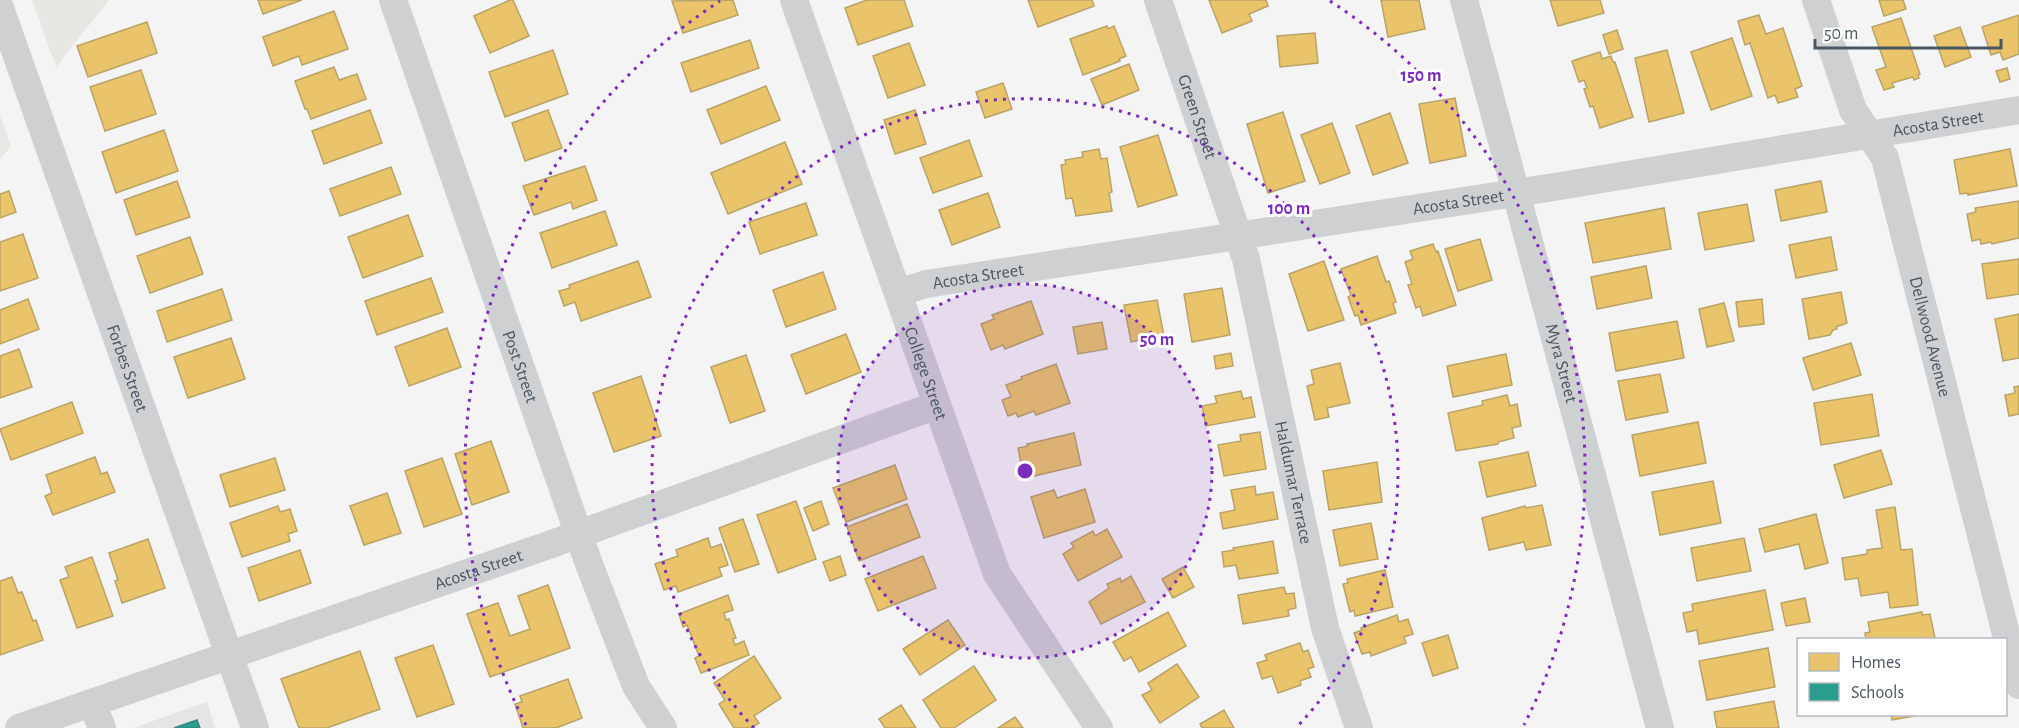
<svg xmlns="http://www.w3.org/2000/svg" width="2019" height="728" viewBox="0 0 2019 728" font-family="'Alegreya Sans',sans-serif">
<rect width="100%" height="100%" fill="#f4f4f4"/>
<g fill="#e8e7e3">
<polygon points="32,0 109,0 56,67"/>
<polygon points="0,116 11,146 0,159"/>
</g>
<polygon fill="#e6e5e6" points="207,702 215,728 133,728"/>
<g fill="#e9c46a" stroke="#b9a367" stroke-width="1.5">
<polygon points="258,0 302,0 263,14"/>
<polygon points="510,0 513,0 529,36 490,53 474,16"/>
<polygon points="733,0 738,15 683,33 672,1"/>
<polygon points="867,0 904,0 913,26 858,45 845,8"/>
<polygon points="1028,0 1092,0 1094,6 1038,27"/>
<polygon points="1209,0 1266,0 1268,6 1249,14 1252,21 1222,33"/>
<polygon points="1381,0 1419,0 1425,29 1388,37"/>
<polygon points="1550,0 1600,0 1604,13 1558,26"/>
<polygon points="1879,0 1903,0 1906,9 1884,16"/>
<polygon points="334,11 348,49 302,65 299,56 273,66 263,37"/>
<polygon points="1759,15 1766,34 1783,28 1802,86 1795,89 1798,97 1778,103 1775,95 1768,98 1750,43 1745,45 1738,21"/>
<polygon points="2019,15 2019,54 2003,60 2000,52 1991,55 1982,27"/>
<polygon points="1901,18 1920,74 1918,75 1919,78 1914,80 1913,77 1892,83 1894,87 1884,90 1876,70 1886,67 1872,27"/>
<polygon points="147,22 157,53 88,77 77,46"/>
<polygon points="1107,26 1108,29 1114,26 1126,56 1119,59 1120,61 1083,75 1070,39"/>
<polygon points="1960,27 1971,57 1945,67 1934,36"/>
<polygon points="1617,30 1623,49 1609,54 1603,35"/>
<polygon points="1315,33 1318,63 1280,67 1277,36"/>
<polygon points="1732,38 1752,96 1711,110 1691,52"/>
<polygon points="750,40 759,68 691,92 681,63"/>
<polygon points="909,43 925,85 888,98 873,56"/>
<polygon points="553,50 568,94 505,117 489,72"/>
<polygon points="1667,50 1684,113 1649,122 1635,58"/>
<polygon points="1600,52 1602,59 1611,56 1613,62 1615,62 1633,117 1600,128 1593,106 1590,107 1584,89 1587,88 1584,80 1579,82 1572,61"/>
<polygon points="1129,64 1139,90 1102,105 1091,79"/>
<polygon points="334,67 339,80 357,74 366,99 311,119 307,109 305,109 295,81"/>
<polygon points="2007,68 2010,79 2000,82 1996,71"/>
<polygon points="141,70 156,114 105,131 90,87"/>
<polygon points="1003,83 1012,109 985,118 976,92"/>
<polygon points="766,86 780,120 721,144 707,110"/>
<polygon points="1455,98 1466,156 1430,163 1419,104"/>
<polygon points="370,110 382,143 324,164 312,131"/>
<polygon points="548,110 562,148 525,161 512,123"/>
<polygon points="915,110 926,144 895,154 884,120"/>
<polygon points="1283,112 1305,181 1268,193 1247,124"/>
<polygon points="1390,113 1408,163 1373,175 1356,126"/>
<polygon points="1332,123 1350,173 1320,184 1301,135"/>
<polygon points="164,130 178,171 116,193 102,152"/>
<polygon points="1158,135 1177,195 1138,207 1120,147"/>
<polygon points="969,140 982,176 933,193 920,158"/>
<polygon points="785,142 802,184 728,214 711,173"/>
<polygon points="1099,149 1101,159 1107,158 1112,192 1109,193 1112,211 1076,216 1072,198 1066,199 1061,165 1066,164 1065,160 1083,157 1082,152"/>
<polygon points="2010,149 2017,186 1968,195 1968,193 1960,194 1954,160"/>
<polygon points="585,166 597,200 573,209 571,202 534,215 523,186"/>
<polygon points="391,167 401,194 340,216 330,189"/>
<polygon points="177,181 190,217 136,235 124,200"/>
<polygon points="1821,181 1827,212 1781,221 1775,190"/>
<polygon points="9,191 16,212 0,218 0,194"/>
<polygon points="988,193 1000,227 952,245 939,210"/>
<polygon points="2019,201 2019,238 1992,244 1991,242 1981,244 1980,239 1972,241 1967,214 1976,212 1975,208"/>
<polygon points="806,203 817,235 760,254 749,222"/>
<polygon points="1747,204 1754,241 1705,250 1698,213"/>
<polygon points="1664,208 1671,249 1593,263 1585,223"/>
<polygon points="605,211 617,245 552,268 540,233"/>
<polygon points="408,215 423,256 363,278 348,237"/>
<polygon points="23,234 38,278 0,291 0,242"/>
<polygon points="190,237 203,274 150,293 137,256"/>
<polygon points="1831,237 1837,270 1796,278 1789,245"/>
<polygon points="1480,239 1492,280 1458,291 1445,249"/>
<polygon points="1433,244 1436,252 1438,251 1456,305 1423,316 1420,306 1416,308 1408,285 1412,284 1405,262 1413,259 1410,251"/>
<polygon points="1377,256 1386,282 1389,281 1396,302 1393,303 1396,313 1361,325 1358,315 1355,316 1348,297 1351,295 1341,269"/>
<polygon points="2019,259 2019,294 1987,299 1982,264"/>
<polygon points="638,261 651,297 581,321 575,302 564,306 559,291 570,288 569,285"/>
<polygon points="1324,261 1344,320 1308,331 1289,274"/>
<polygon points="1646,266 1652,298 1597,309 1591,277"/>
<polygon points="823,272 836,309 786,327 773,290"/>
<polygon points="431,278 443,312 377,335 365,301"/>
<polygon points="1222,288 1230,335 1192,342 1184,294"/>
<polygon points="222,289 232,320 167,342 157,311"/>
<polygon points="1841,292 1847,323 1836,327 1837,329 1833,330 1830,335 1809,339 1802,299"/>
<polygon points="28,299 39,329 0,344 0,310"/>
<polygon points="1762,299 1764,324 1739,327 1736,302"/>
<polygon points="1157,300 1164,336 1131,342 1124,305"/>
<polygon points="1031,301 1043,334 1005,349 1003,345 991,350 981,324 994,319 992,315"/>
<polygon points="1724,303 1734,341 1707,347 1699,309"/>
<polygon points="2019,314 2019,358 2003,361 1995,319"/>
<polygon points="1677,321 1684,358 1616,371 1609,333"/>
<polygon points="1102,322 1107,349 1078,354 1073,327"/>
<polygon points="447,328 461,367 409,386 395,347"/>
<polygon points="846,334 861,372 806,394 791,355"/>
<polygon points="231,338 245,379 188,398 174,357"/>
<polygon points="1851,343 1861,375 1813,390 1803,358"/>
<polygon points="19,349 32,387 0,398 0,356"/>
<polygon points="1231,353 1233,366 1216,369 1214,356"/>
<polygon points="1506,354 1512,385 1453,397 1447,366"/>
<polygon points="746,355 765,411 730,423 711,367"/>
<polygon points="1340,363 1350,403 1327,408 1329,417 1315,420 1307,386 1314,384 1311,370"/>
<polygon points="1056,364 1070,403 1036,415 1034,411 1018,417 1016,413 1008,416 1002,400 1011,397 1006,385 1022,379 1021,377"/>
<polygon points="1660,374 1668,412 1626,420 1618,381"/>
<polygon points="641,376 661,436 614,452 593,393"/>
<polygon points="2019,386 2019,414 2009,416 2005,395 2015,393 2014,387"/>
<polygon points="1241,391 1243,399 1251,397 1255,417 1206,426 1202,406 1217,403 1215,396"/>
<polygon points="1872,394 1879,436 1821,445 1814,403"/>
<polygon points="1507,395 1510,406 1517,404 1521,426 1512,428 1514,438 1498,442 1498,444 1456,451 1448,413 1483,405 1482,401"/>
<polygon points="72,402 83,433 11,460 0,429"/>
<polygon points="1698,422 1706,463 1640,476 1632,435"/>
<polygon points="1260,432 1266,469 1224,476 1218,445 1241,441 1240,435"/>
<polygon points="1074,433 1081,465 1034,476 1033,472 1023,474 1018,448 1028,446 1027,444"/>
<polygon points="491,441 509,492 472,505 455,454"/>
<polygon points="1881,450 1892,484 1844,498 1834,465"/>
<polygon points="1528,452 1536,486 1487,497 1479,462"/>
<polygon points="95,457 101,474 107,472 115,492 53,515 45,496 52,493 46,475"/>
<polygon points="275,458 285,490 230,507 220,475"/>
<polygon points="442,458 462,514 424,527 405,471"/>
<polygon points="1377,462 1382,502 1329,510 1323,471"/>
<polygon points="895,465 907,499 846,522 833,488"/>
<polygon points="1713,481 1721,523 1660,535 1652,492"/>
<polygon points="1255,486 1256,495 1273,492 1278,519 1223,529 1220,513 1235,510 1231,490"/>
<polygon points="1085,489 1095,522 1044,538 1031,497 1054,490 1057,498"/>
<polygon points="387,493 401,533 364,545 350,506"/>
<polygon points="796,501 816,559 778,573 757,515"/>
<polygon points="821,501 829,524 813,531 804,508"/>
<polygon points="907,504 920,537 859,561 847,527"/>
<polygon points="1542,505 1551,545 1526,550 1524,542 1489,550 1482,518 1525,506 1526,508"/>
<polygon points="278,506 280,512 290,509 297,531 288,534 290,541 242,557 230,523"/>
<polygon points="1895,507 1901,550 1912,549 1918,605 1890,608 1888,592 1861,596 1858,578 1845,580 1842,558 1867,554 1867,550 1882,548 1876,510"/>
<polygon points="1816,514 1828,563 1805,569 1799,544 1765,552 1759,529"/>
<polygon points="743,519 759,564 735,572 719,528"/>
<polygon points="1371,523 1378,559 1340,566 1333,530"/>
<polygon points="1107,529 1122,557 1078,581 1063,554 1074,547 1071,543 1093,531 1095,536"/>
<polygon points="708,538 711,548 721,544 728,565 719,568 722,576 678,592 676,586 664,590 655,564 678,556 676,550"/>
<polygon points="1744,538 1751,571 1697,581 1691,548"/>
<polygon points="148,539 165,588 122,603 115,581 118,580 109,553"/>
<polygon points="1273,541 1278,573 1239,579 1236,565 1224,567 1222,552 1234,550 1233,548"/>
<polygon points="300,550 311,583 259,601 248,568"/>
<polygon points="840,556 846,575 830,581 823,562"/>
<polygon points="923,556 936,588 878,611 865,579"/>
<polygon points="92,557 113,616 77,628 60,580 69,577 65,567"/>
<polygon points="1183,567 1194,587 1173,598 1162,579"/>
<polygon points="1385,570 1393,607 1355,616 1354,610 1350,612 1343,584 1348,583 1347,579"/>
<polygon points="1131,576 1145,602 1101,624 1089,602 1109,588 1107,584 1120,578 1121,582"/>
<polygon points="12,577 18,593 22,592 33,621 36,620 43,640 0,655 0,581"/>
<polygon points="548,585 570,648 490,677 467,614 498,603 510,636 530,629 518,596"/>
<polygon points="1284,587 1286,594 1294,593 1296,608 1288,610 1289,616 1243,624 1238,595"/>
<polygon points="1765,590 1773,630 1699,644 1697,630 1687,632 1683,613 1693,611 1692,604"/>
<polygon points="728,595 733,610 724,613 726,620 729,619 736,638 733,639 735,645 744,641 749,655 701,673 695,658 699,656 687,625 683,627 679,614"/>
<polygon points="1805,598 1810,622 1786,626 1781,603"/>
<polygon points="1168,612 1186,646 1139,672 1131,657 1124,661 1113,642"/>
<polygon points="1922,612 1922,615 1930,614 1935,638 1866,640 1865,633 1870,632 1868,622"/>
<polygon points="1397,615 1399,622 1408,619 1413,634 1404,637 1406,643 1371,656 1370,652 1362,654 1354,633 1362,630 1361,628"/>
<polygon points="948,620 965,645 920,675 903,649"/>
<polygon points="1448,635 1458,668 1433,676 1422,643"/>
<polygon points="1300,643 1303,652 1308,650 1314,667 1308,669 1311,677 1300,681 1301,685 1278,693 1272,676 1262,679 1257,663 1267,660 1265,655"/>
<polygon points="433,645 454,704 417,717 395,658"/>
<polygon points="1768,648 1775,687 1707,700 1699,661"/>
<polygon points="360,651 380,709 327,728 299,728 281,679"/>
<polygon points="754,656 781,698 754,716 759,723 751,728 734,728 719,704 725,700 714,683"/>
<polygon points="1177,664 1199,697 1160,723 1142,695 1152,690 1148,683"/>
<polygon points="974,666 996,700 954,728 941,728 923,700"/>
<polygon points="568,679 582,718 556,728 523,728 515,704 522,702 520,696"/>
<polygon points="1774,701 1779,728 1717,728 1714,712"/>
<polygon points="901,705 916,728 885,728 879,719"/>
<polygon points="1224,710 1234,728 1202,728 1200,724"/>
<polygon points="1891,714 1926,714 1892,720"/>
<polygon points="1015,717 1023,728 998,728"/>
</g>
<polygon fill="#2a9d8f" stroke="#348881" stroke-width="1.5" points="197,720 200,728 174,728"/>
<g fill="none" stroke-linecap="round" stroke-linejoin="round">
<g stroke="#ced0d2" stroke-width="28">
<path id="s1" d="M 393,0 L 589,564 L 636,686 L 663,728"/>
<path id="s2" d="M 794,0 L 997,574 L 1099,728"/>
<path id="s3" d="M 1158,0 L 1246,259 L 1325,628 L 1359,728"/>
<path id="s4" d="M 1464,0 L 1660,728"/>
<path id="s5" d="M 1816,0 L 1853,110 L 1885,158 L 2019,685"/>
<path id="s6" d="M 0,8 L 255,728"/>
<path id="s7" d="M 898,293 L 926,284 L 1548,188 L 2019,110"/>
<polyline points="92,703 102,728"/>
<path id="s8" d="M 19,728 L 543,547 L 937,405"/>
</g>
</g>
<circle cx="1025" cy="471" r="187" fill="#7b2cbf" fill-opacity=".12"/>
<g fill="none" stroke="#7b2cbf" stroke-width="3" stroke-dasharray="3 6">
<circle cx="1025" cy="471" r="187"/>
<path d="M754 728A373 373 0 1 1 1296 728"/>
<path d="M526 725A560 560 0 0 1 720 1M1330 1A560 560 0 0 1 1524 725"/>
</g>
<g text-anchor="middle" stroke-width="6" stroke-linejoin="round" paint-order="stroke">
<g font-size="18" fill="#4a5661" stroke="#fff">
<text dy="6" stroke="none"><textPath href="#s3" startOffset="123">Green Street</textPath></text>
<text dy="6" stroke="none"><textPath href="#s7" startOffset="1054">Acosta Street</textPath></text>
<text dy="6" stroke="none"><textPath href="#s7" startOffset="568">Acosta Street</textPath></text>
<text dy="6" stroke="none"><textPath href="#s7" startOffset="82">Acosta Street</textPath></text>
<text dy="6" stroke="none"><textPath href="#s5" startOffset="358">Dellwood Avenue</textPath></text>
<text dy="6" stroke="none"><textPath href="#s4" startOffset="376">Myra Street</textPath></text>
<text dy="6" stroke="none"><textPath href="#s1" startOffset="388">Post Street</textPath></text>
<text dy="6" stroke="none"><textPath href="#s6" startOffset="382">Forbes Street</textPath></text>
<text dy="6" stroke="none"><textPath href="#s2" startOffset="396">College Street</textPath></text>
<text dy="6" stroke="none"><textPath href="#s3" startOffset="502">Haldumar Terrace</textPath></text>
<text dy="6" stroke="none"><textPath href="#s8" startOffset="486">Acosta Street</textPath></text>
</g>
</g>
<circle cx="1025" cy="471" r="9" fill="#7b2cbf" stroke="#fff" stroke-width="3"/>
<g font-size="18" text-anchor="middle" font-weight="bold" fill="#7b2cbf" stroke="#fff" stroke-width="6" stroke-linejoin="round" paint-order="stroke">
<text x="1421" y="81">150 m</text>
<text x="1289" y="214">100 m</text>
<text x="1157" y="345">50 m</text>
</g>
<rect x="1797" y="638" width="210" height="78" fill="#ffffff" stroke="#b7bbc0" stroke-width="1.5"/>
<rect x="1809" y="653" width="30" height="18" fill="#e9c46a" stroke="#b7bbc0" stroke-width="1.5"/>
<text x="1851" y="668" font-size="18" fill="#4a5661">Homes</text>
<rect x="1809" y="683" width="30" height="18" fill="#2a9d8f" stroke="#b7bbc0" stroke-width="1.5"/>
<text x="1851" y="698" font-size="18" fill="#4a5661">Schools</text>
<path d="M1815 39v9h186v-9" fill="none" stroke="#4a5661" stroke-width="3"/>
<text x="1824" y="39" font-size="18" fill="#4a5661" stroke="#ffffff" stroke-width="4.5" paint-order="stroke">50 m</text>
</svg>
